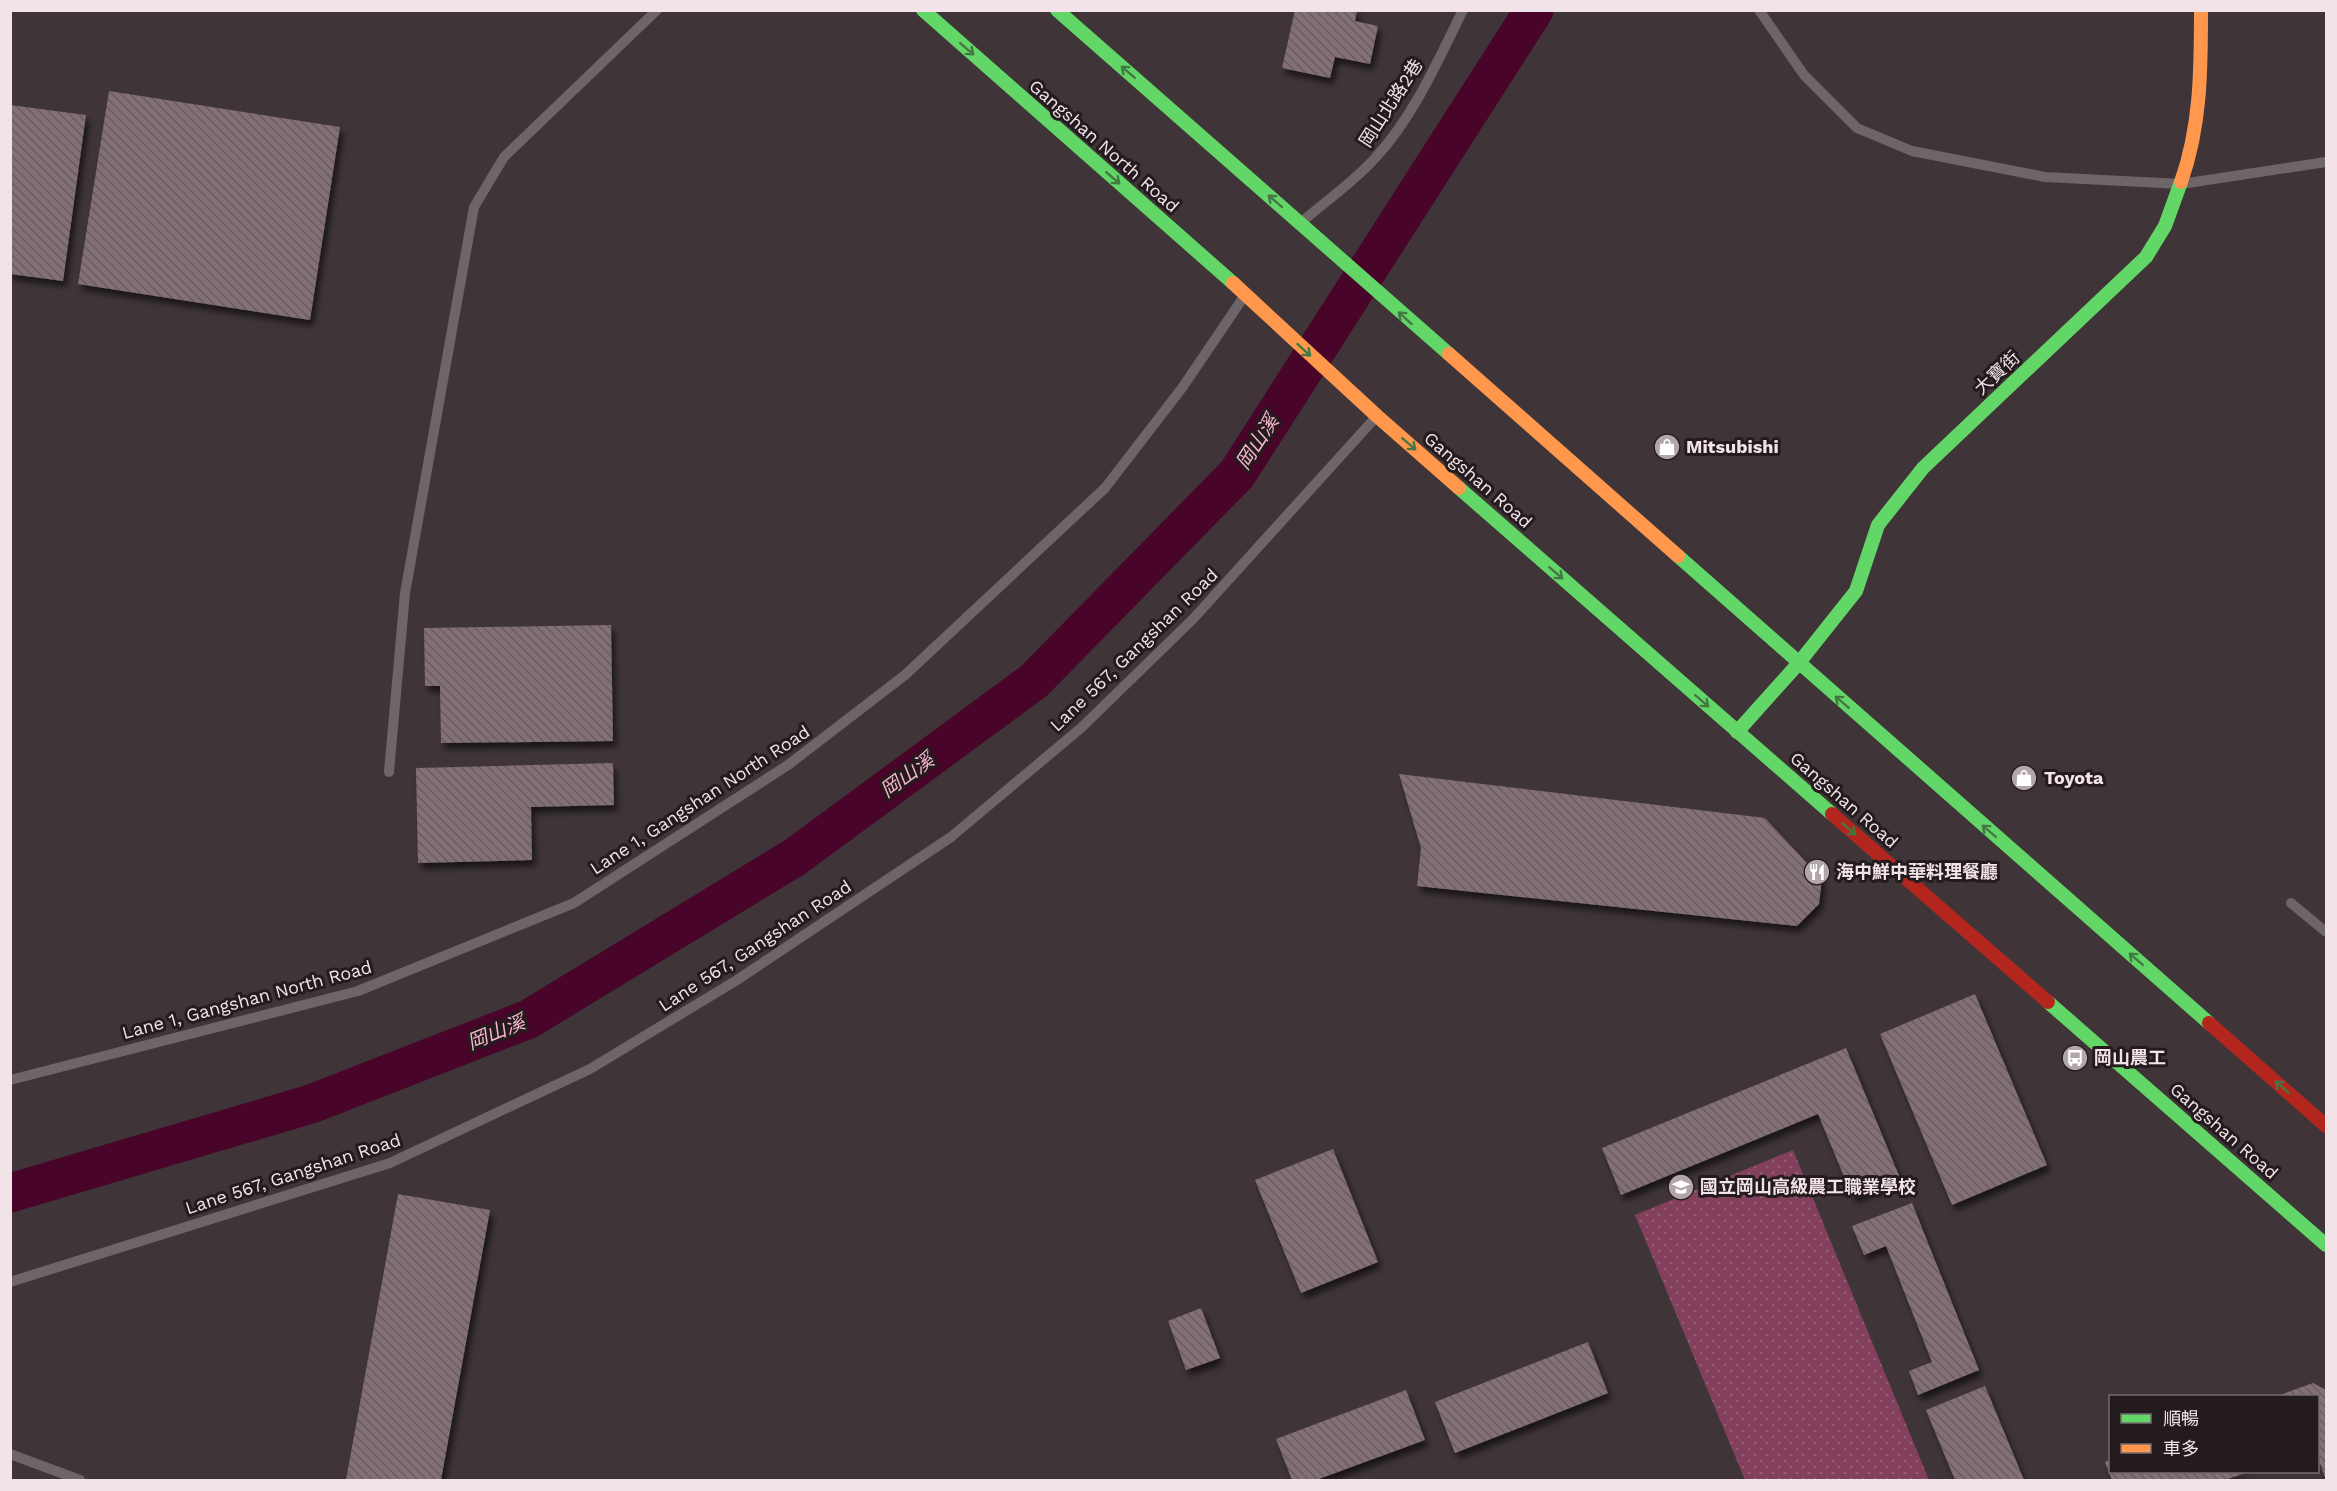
<svg xmlns="http://www.w3.org/2000/svg" width="2337" height="1491" viewBox="0 0 2337 1491" font-family="'Work Sans','Noto Sans TC',sans-serif">
<defs>
<pattern id="grass-dots" width="8" height="8" patternUnits="userSpaceOnUse" patternTransform="scale(1.5)"><rect width="8" height="8" fill="#83405d"/><path d="M2 2h.1M6 6h.1" fill="none" stroke="#955b74" stroke-width="1.8" stroke-linecap="round"/></pattern>
<pattern id="building-back-hatch" width="6" height="6" patternUnits="userSpaceOnUse" patternTransform="scale(1.5)"><rect width="6" height="6" fill="#836f77"/><path d="M-1 5l2 2M0 0l6 6M5-1l2 2" fill="none" stroke="#685c61"/></pattern>
<filter id="shadow"><feDropShadow dx="3.5" dy="6" stdDeviation="3" flood-color="#0009"/></filter>
</defs>
<rect width="100%" height="100%" fill="#3f3538"/>
<polygon fill="url(#grass-dots)" points="1793,1150 1929,1480 1745,1480 1635,1215"/>
<g fill="none" stroke-linecap="round" stroke-linejoin="round">
<polyline stroke="#480529" stroke-width="39" points="10,1193 311,1104 529,1019 795,857 1034,681 1237,474 1534,10"/>
</g>
<g fill="url(#building-back-hatch)" filter="url(#shadow)">
<polygon points="1295,10 1357,10 1355,21 1378,26 1370,64 1335,57 1330,78 1282,68"/>
<polygon points="109,91 340,127 310,320 78,284"/>
<polygon points="10,105 86,115 63,281 10,274"/>
<polygon points="611,625 613,741 441,743 440,686 425,686 424,628"/>
<polygon points="613,763 614,805 531,807 532,860 418,863 416,768"/>
<polygon points="1399,774 1765,818 1822,879 1819,904 1797,926 1417,886 1421,848"/>
<polygon points="1975,994 2047,1165 1952,1205 1880,1034"/>
<polygon points="1846,1048 1900,1178 1853,1198 1818,1114 1621,1195 1602,1148"/>
<polygon points="1333,1149 1378,1262 1301,1293 1255,1180"/>
<polygon points="398,1194 490,1210 441,1480 346,1480"/>
<polygon points="1912,1203 1979,1370 1918,1395 1909,1371 1932,1362 1886,1246 1864,1255 1852,1226"/>
<polygon points="1201,1308 1220,1358 1186,1370 1168,1321"/>
<polygon points="1588,1342 1608,1393 1455,1453 1435,1402"/>
<polygon points="2313,1383 2326,1390 2326,1480 2318,1458 2318,1396 2277,1396"/>
<polygon points="1985,1386 2024,1480 1955,1480 1926,1410"/>
<polygon points="1406,1390 1425,1440 1316,1480 1292,1480 1276,1439"/>
<polygon points="2110,1460 2110,1472 2248,1472 2225,1480 2112,1480 2105,1462"/>
</g>
<g fill="none" stroke-linecap="round" stroke-linejoin="round">
<g stroke="#6e6568" stroke-width="10">
<polyline points="1759,10 1804,75 1857,128 1912,151 2045,177 2181,184 2326,162"/>
<path d="M 1303,221 C 1326,201 1356,180 1376,157 C 1414,116 1438,60 1463,10"/>
<polyline points="389,772 405,593 474,207 504,157 657,10"/>
<polyline points="2291,903 2326,932"/>
<polyline points="10,1080 358,991 574,903 788,765 905,675 1105,488 1182,388 1243,298"/>
<polyline points="10,1282 390,1163 590,1069 737,980 951,837 1081,728 1193,619 1376,417"/>
<polyline points="10,1454 80,1480"/>
</g>
<g stroke="#63d668" stroke-width="14">
<polyline points="923,10 1233,283"/>
<polyline points="1057,10 1449,354"/>
<polyline points="1459,488 1832,814"/>
<polyline points="1678,556 2209,1023"/>
<polyline points="1737,732 1798,664 1856,591 1878,525 1923,468 2146,257 2165,226 2181,182"/>
<polyline points="2048,1002 2326,1245"/>
</g>
<g stroke="#ff974d" stroke-width="14">
<path d="M 2181,182 C 2201,126 2201,68 2201,10"/>
<polyline points="1233,283 1377,416 1459,488"/>
<polyline points="1449,354 1678,556"/>
</g>
<g stroke="#b3261e" stroke-width="14">
<polyline points="1832,814 2048,1002"/>
<polyline points="2209,1023 2326,1126"/>
</g>
</g>
<defs><path id="oneway-shaft" d="M-6 0H5M1.5-3L5.5 0L1.5 3" fill="none" stroke-width="1.6" stroke-linecap="round" stroke-linejoin="round" transform="scale(1.5)"/></defs>
<g stroke="#447843">
<use href="#oneway-shaft" transform="translate(967 49) rotate(41)"/>
<use href="#oneway-shaft" transform="translate(1128 72) rotate(-139)"/>
<use href="#oneway-shaft" transform="translate(1113 178) rotate(41)"/>
<use href="#oneway-shaft" transform="translate(1275 201) rotate(-139)"/>
<use href="#oneway-shaft" transform="translate(1405 318) rotate(-138)"/>
<use href="#oneway-shaft" transform="translate(1304 350) rotate(42)"/>
<use href="#oneway-shaft" transform="translate(1409 444) rotate(41)"/>
<use href="#oneway-shaft" transform="translate(1556 573) rotate(41)"/>
<use href="#oneway-shaft" transform="translate(1702 701) rotate(41)"/>
<use href="#oneway-shaft" transform="translate(1842 702) rotate(-139)"/>
<use href="#oneway-shaft" transform="translate(1849 829) rotate(41)"/>
<use href="#oneway-shaft" transform="translate(1989 831) rotate(-139)"/>
<use href="#oneway-shaft" transform="translate(2136 959) rotate(-139)"/>
<use href="#oneway-shaft" transform="translate(2282 1087) rotate(-139)"/>
</g>
<defs>
<g id="shop-disc" transform="scale(1.35)"><circle r="9.5" fill="#b3a6aa" stroke="#241b1e"/><path d="M-5-2.5h2.3a2.7 3.5 0 0 1 5.4 0H5L5.5 6h-11ZM-1.5-2.5h3a1.5 2.3 0 0 0-3 0Z" fill="#fff"/></g>
<g id="restaurant-disc" transform="scale(1.35)"><circle r="9.5" fill="#b3a6aa" stroke="#241b1e"/><path d="M-5-6h1v4h1v-4h1v4h1v-4h1v5L-1.5 .5V6h-2V.5L-5-1ZM5-6V6H3V1.5H1.5Q1.5-4 5-6Z" fill="#fff"/></g>
<g id="bus-disc" transform="scale(1.35)"><circle r="9.5" fill="#b3a6aa" stroke="#241b1e"/><path d="M-5-6H5V4H4V6H2V4H-2V6H-4V4H-5ZM-3.5-4V0h7V-4ZM-3.5 1.2v1.5H-2V1.2ZM2 1.2v1.5H3.5V1.2Z" fill="#fff"/></g>
<g id="school-disc" transform="scale(1.35)"><circle r="9.5" fill="#b3a6aa" stroke="#241b1e"/><path d="M0-5L7-2L0 1L-7-2ZM-4 1L0 2.5L4 1V4Q0 6-4 4Z" fill="#fff"/></g>
</defs>
<g fill-rule="evenodd">
<use href="#shop-disc" x="1667" y="447"/>
<use href="#shop-disc" x="2024" y="778"/>
<use href="#restaurant-disc" x="1817" y="872"/>
<use href="#bus-disc" x="2075" y="1058"/>
<use href="#school-disc" x="1681" y="1187"/>
</g>
<g text-anchor="middle" stroke-width="6" stroke-linejoin="round" paint-order="stroke">
<g font-size="18" fill="#f1e3e8" stroke="#241b1e">
<text transform="translate(1391 103) rotate(-57)" y="6">岡山北路2巷</text>
<text transform="translate(1104 146) rotate(41)" y="6">Gangshan North Road</text>
<text transform="translate(1997 373) rotate(-43)" y="6">大寶街</text>
<text transform="translate(1478 480) rotate(41)" y="6">Gangshan Road</text>
<text transform="translate(1134 650) rotate(-44)" y="6">Lane 567, Gangshan Road</text>
<text transform="translate(700 800) rotate(-33)" y="6">Lane 1, Gangshan North Road</text>
<text transform="translate(1844 800) rotate(41)" y="6">Gangshan Road</text>
<text transform="translate(755 946) rotate(-33)" y="6">Lane 567, Gangshan Road</text>
<text transform="translate(247 1000) rotate(-15)" y="6">Lane 1, Gangshan North Road</text>
<text transform="translate(2224 1131) rotate(41)" y="6">Gangshan Road</text>
<text transform="translate(293 1174) rotate(-18)" y="6">Lane 567, Gangshan Road</text>
</g>
<g font-size="18" font-weight="bold" fill="#f1e3e8" stroke="#241b1e" text-anchor="start">
<text x="1686" y="453">Mitsubishi</text>
<text x="2044" y="784">Toyota</text>
<text x="1836" y="878">海中鮮中華料理餐廳</text>
<text x="2094" y="1064">岡山農工</text>
<text x="1700" y="1193">國立岡山高級農工職業學校</text>
</g>
<g font-size="20" font-style="italic" fill="#f8b5ce" stroke="#241b1e">
<text transform="translate(1257 442) rotate(-57)" y="7">岡山溪</text>
<text transform="translate(907 775) rotate(-36)" y="7">岡山溪</text>
<text transform="translate(496 1032) rotate(-22)" y="7">岡山溪</text>
</g>
</g>
<rect width="2337" height="1491" fill="none" stroke="#f1e3e8" stroke-width="24"/>
<rect x="2109" y="1395" width="210" height="78" fill="#241b1e" stroke="#766b6f" stroke-width="1.5"/>
<rect x="2121" y="1414" width="30" height="9" fill="#63d668" stroke="#766b6f" stroke-width="1.5"/>
<text x="2163" y="1425" font-size="18" fill="#f1e3e8">順暢</text>
<rect x="2121" y="1444" width="30" height="9" fill="#ff974d" stroke="#766b6f" stroke-width="1.5"/>
<text x="2163" y="1455" font-size="18" fill="#f1e3e8">車多</text>
</svg>
